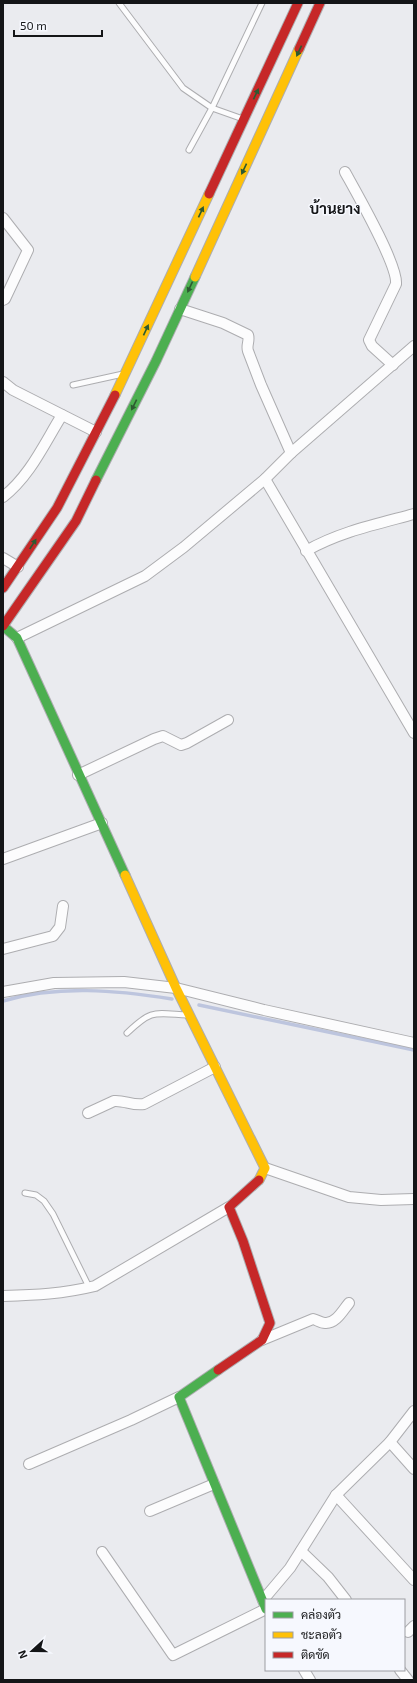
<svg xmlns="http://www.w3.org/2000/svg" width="417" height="1683" viewBox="0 0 417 1683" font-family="'Exo 2',Sarabun,sans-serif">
<rect width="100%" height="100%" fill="#eaebef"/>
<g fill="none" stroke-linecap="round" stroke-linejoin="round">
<g stroke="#bdc5de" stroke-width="3.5">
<path d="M 3,1001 C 58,985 116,990 172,999"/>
<polyline points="199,1005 414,1050"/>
</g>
<g stroke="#adadb0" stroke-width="7">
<g id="lane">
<polyline points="119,3 183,88 212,108 243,119"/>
<polyline points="189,150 212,108 262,3"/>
<polyline points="73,385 123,374"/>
<path d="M 127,1033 C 152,1009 154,1013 187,1015"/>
<polyline points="25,1193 36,1195 44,1201 53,1214 89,1287"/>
</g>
</g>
<g stroke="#adadb0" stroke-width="12">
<g id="street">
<path d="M 345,172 C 356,192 398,265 396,284 L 369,340 L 372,346 L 393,365"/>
<polyline points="3,218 28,250 5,299 3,300"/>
<path d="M 180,309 L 223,323 L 248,335 C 250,341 246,345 248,351 L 261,385 L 291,453"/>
<polyline points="3,382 13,390 96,432"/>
<polyline points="265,479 414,733"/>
<path d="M 3,497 C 30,476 44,444 62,415"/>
<path d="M 306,551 C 339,532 377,524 414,514"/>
<polyline points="3,558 18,567"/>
<polyline points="17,638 145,576 184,547 265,479 291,453 414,346"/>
<polyline points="78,775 154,739 163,736 181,745 187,743 228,720"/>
<polyline points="3,859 102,823"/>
<polyline points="3,949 53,936 60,927 63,906"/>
<polyline points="3,992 54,983 124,982 176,988 264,1010 414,1043"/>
<path d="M 88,1113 L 114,1101 C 124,1100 133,1106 144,1104 L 215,1067"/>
<polyline points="265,1168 349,1197 381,1200 414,1199"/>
<path d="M 3,1296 C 36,1295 62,1294 95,1286 L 229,1207"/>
<path d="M 262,1340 L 313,1319 C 317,1320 321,1323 325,1323 C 336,1324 343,1310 349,1303"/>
<polyline points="390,1442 414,1469"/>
<polyline points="29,1464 131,1420 179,1397"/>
<polyline points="336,1495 414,1580"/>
<polyline points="150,1511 214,1484"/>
<polyline points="301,1551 328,1577 346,1600"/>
<polyline points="102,1552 173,1655 266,1609"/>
<polyline points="263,1600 290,1568 336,1495 390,1442 414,1411"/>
<polyline points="408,1632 414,1626"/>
<polyline points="304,1670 310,1680"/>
<polyline points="400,1670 408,1680"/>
</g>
</g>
<g stroke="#adadb0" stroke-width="11">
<g id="fast">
<polyline points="96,480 156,361 195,277"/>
<polyline points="3,626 17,638 125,875"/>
<polyline points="218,1370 179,1397 266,1609"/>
</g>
</g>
<g stroke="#adadb0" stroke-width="11">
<g id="slow">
<polyline points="195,277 299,49"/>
<polyline points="115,395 209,194"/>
<polyline points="125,875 176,988 265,1168 259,1180"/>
</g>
</g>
<g stroke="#adadb0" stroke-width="11">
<g id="jam">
<polyline points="299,49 320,3"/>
<polyline points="209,194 298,3"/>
<polyline points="3,588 57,508 115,395"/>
<polyline points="3,626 76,521 96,480"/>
<polyline points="218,1370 262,1340 270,1323 243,1241 229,1207 259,1180"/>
</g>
</g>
<use href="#lane" stroke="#fcfcfd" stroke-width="5"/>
<use href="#street" stroke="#fcfcfd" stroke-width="10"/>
<use href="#fast" stroke="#4caf50" stroke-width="9"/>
<use href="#slow" stroke="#ffc107" stroke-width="9"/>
<use href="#jam" stroke="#c62828" stroke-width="9"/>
</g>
<defs><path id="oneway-solid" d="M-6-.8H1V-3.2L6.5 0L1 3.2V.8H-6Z"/></defs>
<g fill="#2d5a31">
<use href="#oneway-solid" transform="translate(299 51) rotate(115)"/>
<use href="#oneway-solid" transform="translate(256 94) rotate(-65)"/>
<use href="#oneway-solid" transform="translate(244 169) rotate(115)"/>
<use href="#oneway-solid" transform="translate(201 212) rotate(-65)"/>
<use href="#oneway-solid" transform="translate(190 287) rotate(115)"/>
<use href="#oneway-solid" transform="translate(146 330) rotate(-65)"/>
<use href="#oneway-solid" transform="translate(134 405) rotate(116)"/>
<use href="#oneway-solid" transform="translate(33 544) rotate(-57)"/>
</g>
<g text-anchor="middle" stroke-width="3" stroke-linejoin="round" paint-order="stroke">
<g font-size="15" font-weight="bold" fill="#141517" stroke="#f6f8fe">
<text x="335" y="214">บ้านยาง</text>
</g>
</g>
<rect width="417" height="1683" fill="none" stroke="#141517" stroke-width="8"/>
<rect x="265" y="1599" width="140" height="72" fill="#f6f8fe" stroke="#9c9da2"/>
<rect x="273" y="1612" width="20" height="6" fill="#4caf50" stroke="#9c9da2"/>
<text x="301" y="1619" font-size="12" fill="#141517">คล่องตัว</text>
<rect x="273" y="1632" width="20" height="6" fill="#ffc107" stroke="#9c9da2"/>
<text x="301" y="1639" font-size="12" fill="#141517">ชะลอตัว</text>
<rect x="273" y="1652" width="20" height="6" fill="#c62828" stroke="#9c9da2"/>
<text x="301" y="1659" font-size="12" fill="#141517">ติดขัด</text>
<g transform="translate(32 1651) rotate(249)" stroke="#f6f8fe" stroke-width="3" paint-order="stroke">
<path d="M0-3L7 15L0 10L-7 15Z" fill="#141517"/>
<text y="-6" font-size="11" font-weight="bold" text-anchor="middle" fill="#141517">N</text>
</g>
<path d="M14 30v6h88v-6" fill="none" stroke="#141517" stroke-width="2"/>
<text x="20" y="30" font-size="12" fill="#141517" stroke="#f6f8fe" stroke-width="3" paint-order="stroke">50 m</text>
</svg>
